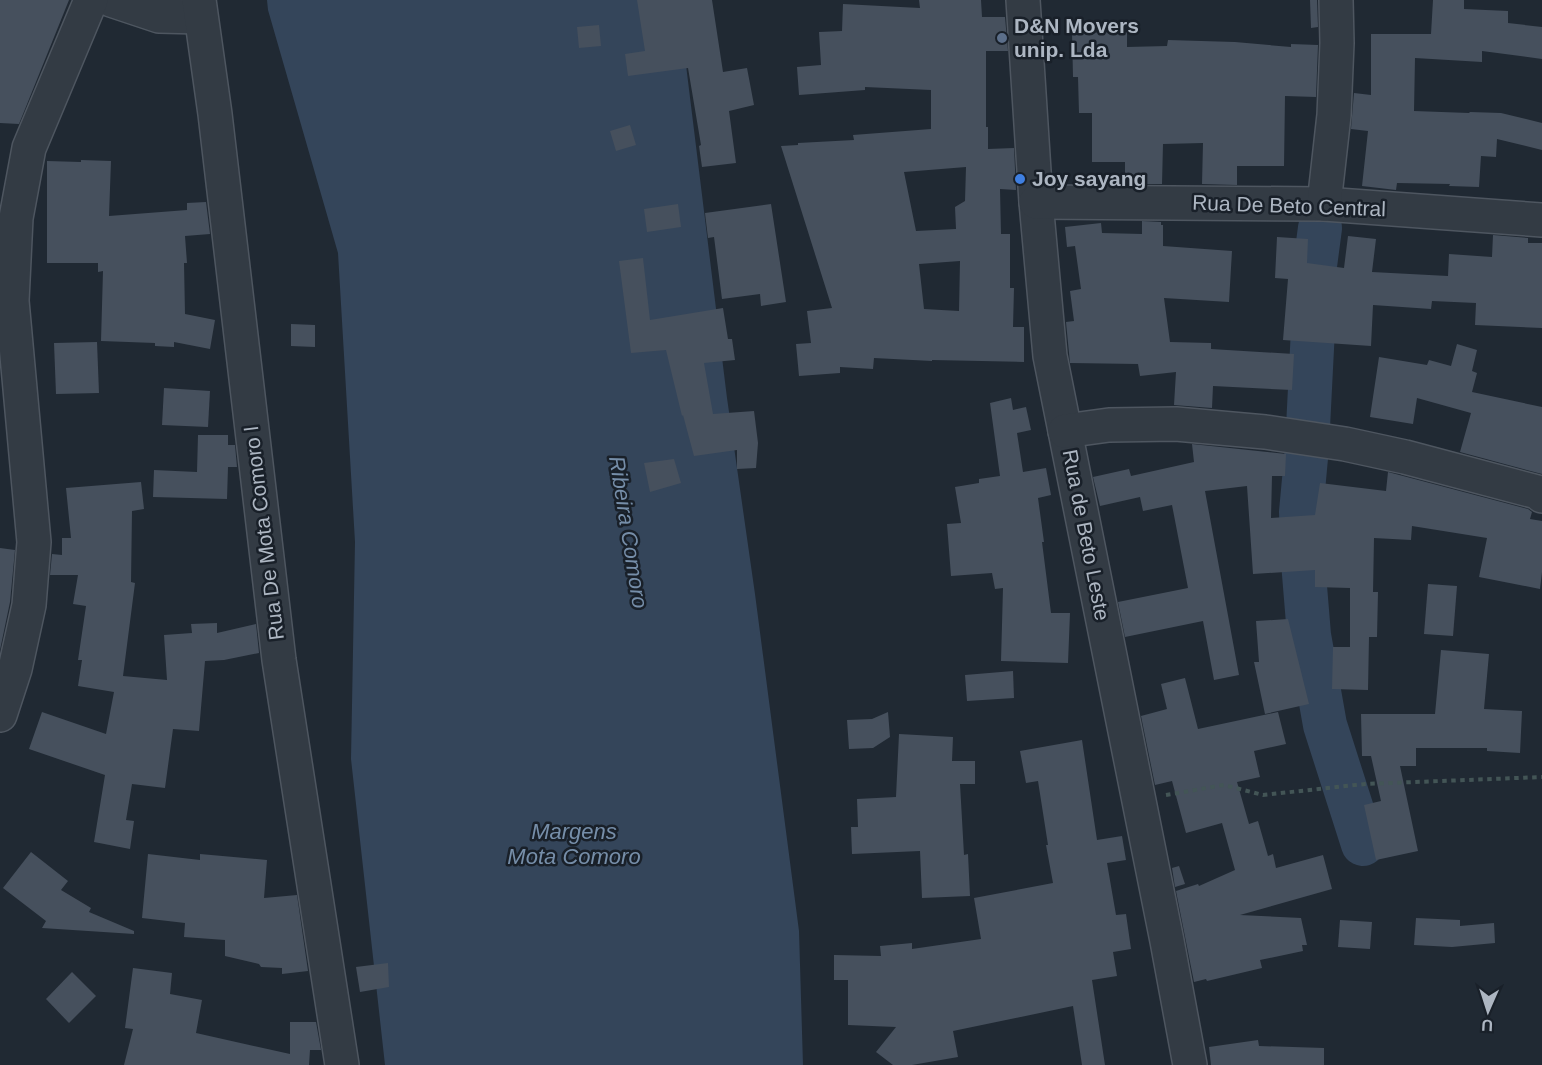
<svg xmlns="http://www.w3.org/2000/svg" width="1542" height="1065" viewBox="0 0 1542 1065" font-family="Arial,sans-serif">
<rect width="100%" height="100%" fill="#202933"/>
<polygon fill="#34455a" points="267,0 678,0 727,398 755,594 799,931 803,1065 385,1065 351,759 355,542 338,253 268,10"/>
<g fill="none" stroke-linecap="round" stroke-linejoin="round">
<polyline stroke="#34455a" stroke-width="44" points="1320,228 1313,281 1313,329 1307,447 1301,512 1303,562 1309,635 1325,725 1363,844"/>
</g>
<g fill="#46505d" fill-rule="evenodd">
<polygon points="0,0 69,0 19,124 0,123"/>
<polygon points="637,0 712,0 723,72 747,68 754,105 729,111 736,163 702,167 699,146 701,145 688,68 628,76 625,54 645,51"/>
<path d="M 919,0 L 981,0 L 982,17 L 1005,17 L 1008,51 L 986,51 L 986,127 L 988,127 L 988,149 L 1014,148 L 1016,190 L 1000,189 L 1001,234 L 1010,234 L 1010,288 L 1014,288 L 1013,327 L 1024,327 L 1024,362 L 932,360 L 932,361 L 874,358 L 873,369 L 840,367 L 840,373 L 799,376 L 796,344 L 811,343 L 807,311 L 832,308 L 781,146 L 798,145 L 798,143 L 854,140 L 853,135 L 931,129 L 931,90 L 865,87 L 865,90 L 799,95 L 797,67 L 821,65 L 819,32 L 842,31 L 843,4 L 920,8 ZM 966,167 L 965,201 L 955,207 L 956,229 L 916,231 L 904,172 ZM 960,261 L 959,311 L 924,309 L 919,264 Z"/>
<polygon points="1310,0 1317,0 1318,27 1311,28"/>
<polygon points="1433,0 1464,0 1464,9 1508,11 1508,23 1542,27 1542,59 1482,51 1482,62 1415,58 1414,111 1469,113 1470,112 1501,113 1542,123 1542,150 1497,139 1496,157 1481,156 1479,187 1449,186 1450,184 1397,183 1396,190 1362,186 1368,131 1351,129 1354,93 1371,95 1371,34 1431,34"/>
<polygon points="599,25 601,46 579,48 577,27"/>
<polygon points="1127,32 1127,47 1167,46 1168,40 1235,42 1291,47 1291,44 1318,45 1316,97 1285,96 1284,166 1237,166 1237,185 1202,184 1203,143 1163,144 1162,184 1125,184 1125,162 1092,162 1092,113 1079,113 1078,77 1073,77 1072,33"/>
<polygon points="630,125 636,145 616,151 610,131"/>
<polygon points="81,160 111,161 109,216 187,210 187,203 206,202 210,234 185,236 187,263 184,263 185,314 215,320 210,349 174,342 174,347 155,346 155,343 101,341 103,271 98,272 98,263 47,263 47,161 81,162"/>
<polygon points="678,204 681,227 647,232 644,209"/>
<polygon points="771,204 786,302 761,306 760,294 722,299 714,237 708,238 705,213"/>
<polygon points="1142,221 1161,222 1161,225 1163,225 1163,246 1232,251 1229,302 1164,298 1170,342 1211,343 1211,349 1294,354 1292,390 1213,386 1212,408 1174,405 1176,372 1140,376 1138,364 1070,363 1066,322 1074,321 1070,291 1081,289 1075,246 1067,247 1065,227 1101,223 1102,233 1142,234"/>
<polygon points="1493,235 1528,238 1528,243 1542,243 1542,328 1475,325 1476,303 1432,301 1431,309 1373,305 1371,346 1283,340 1288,279 1275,278 1277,237 1308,239 1307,263 1344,268 1348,236 1376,239 1372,272 1448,276 1449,254 1492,257"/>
<polygon points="643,258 650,320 723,308 728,339 732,339 735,360 704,363 713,414 754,411 758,443 756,468 737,469 737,450 694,456 683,415 682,416 666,350 631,353 619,261"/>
<polygon points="291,324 315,325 315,347 291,346"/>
<polygon points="97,342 99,393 56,394 54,343"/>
<polygon points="1457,344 1477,350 1472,371 1477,373 1472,392 1542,407 1542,474 1460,452 1471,413 1417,398 1413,424 1370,417 1379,357 1427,365 1429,360 1451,366"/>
<polygon points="164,388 210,391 208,427 162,425"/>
<polygon points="1011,398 1013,410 1026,407 1031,430 1017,433 1023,472 1046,468 1051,495 1038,498 1044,542 1042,542 1051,613 1070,613 1068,663 1001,661 1003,588 995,589 992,573 951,576 947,524 961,523 955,487 979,483 979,479 1000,476 990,403"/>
<polygon points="198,435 228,435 228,445 235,445 237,467 228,467 227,499 153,497 154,470 197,472"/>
<polygon points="1192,444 1286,454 1285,476 1272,476 1271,518 1315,515 1320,483 1386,491 1388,472 1528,509 1532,512 1530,519 1542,521 1542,572 1540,589 1479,577 1487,538 1412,526 1411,540 1374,538 1373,592 1378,592 1377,637 1369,637 1368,690 1332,689 1333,647 1350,647 1350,588 1315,587 1315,570 1253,574 1247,486 1205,491 1239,675 1214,680 1203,621 1125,637 1118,602 1188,588 1172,505 1143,511 1140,497 1100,506 1093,477 1129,469 1131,476 1194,462"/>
<polygon points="674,459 681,483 650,492 644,463"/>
<polygon points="141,482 144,509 132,511 131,582 135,583 123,676 167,680 164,635 192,633 191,624 217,623 217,633 256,624 259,653 224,660 205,661 199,731 173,729 165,788 132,784 126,820 134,821 130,849 94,842 105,775 29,749 42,712 106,734 114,692 78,686 82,660 78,660 86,606 73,604 78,575 50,575 52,554 62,555 62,538 71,538 66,488"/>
<polygon points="0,548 15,550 10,602 0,650"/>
<polygon points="1428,584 1457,586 1453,636 1424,634"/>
<polygon points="1288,619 1309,704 1265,714 1254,662 1259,662 1256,621"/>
<polygon points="1441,650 1489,654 1484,709 1522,711 1520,753 1487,751 1487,748 1416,748 1416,766 1400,766 1418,851 1376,860 1364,805 1381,801 1371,756 1362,756 1361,714 1435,714"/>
<polygon points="1013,671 1014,698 967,701 965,675"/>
<polygon points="1185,678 1198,729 1278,712 1286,744 1254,751 1260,777 1237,782 1249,824 1258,821 1268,856 1273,854 1276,868 1323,855 1332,889 1240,915 1301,918 1307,945 1302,945 1303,951 1260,960 1262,968 1207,981 1206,979 1194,982 1176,891 1198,884 1199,886 1235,870 1222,823 1186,833 1172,781 1155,785 1141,716 1167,709 1161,684"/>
<polygon points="888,712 890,737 873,748 849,749 847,720 872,719"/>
<polygon points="899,734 953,737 952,761 975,761 975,784 960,784 964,855 968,854 970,896 922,898 920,851 852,854 851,827 858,827 857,799 896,797"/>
<polygon points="1082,740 1097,840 1122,836 1126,860 1107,863 1116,915 1126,914 1131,949 1113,952 1117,976 1092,980 1105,1065 1082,1065 1073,1006 953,1031 958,1057 912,1065 893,1065 876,1052 896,1027 848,1025 848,980 834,980 834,955 881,956 880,946 912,943 912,949 981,939 974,898 1053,883 1046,845 1048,845 1038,781 1026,783 1020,751"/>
<polygon points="31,852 68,881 61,890 91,908 89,912 134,931 134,934 42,928 46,921 3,888"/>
<polygon points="148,854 200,860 200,854 267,860 264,898 297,895 308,971 282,974 282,968 261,967 259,964 225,956 225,940 184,937 185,923 142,918"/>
<polygon points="1179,866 1185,884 1175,887 1172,868"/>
<polygon points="1416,918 1460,920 1460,926 1494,923 1495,943 1452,947 1414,945"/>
<polygon points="1340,920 1372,922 1370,949 1338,947"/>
<polygon points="388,963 389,987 360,992 356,967"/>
<polygon points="133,968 172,973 170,994 202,1000 196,1033 290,1054 290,1022 316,1022 321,1050 310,1050 309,1065 124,1065 133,1029 125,1028"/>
<polygon points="72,972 96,996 69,1023 46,999"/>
<polygon points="1258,1040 1259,1046 1324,1048 1324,1065 1211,1065 1209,1047"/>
</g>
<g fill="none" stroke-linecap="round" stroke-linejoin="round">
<g stroke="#4e5660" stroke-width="36">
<g id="minor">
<polyline points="111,0 159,16 200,17"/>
<polyline points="199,0 215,114 279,660 342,1065"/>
<polyline points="1023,0 1036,202 1050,356 1167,941 1190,1065"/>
<polyline points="1036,202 1324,204 1542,220"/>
<polyline points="1324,204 1334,115 1337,43 1336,0"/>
<polyline points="1065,431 1109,425 1176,424 1265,432 1345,444 1405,457 1537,492 1542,496"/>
<polyline points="0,715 15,669 29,605 34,542 12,301 16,218 29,148 91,0"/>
</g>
</g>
<polyline stroke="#435556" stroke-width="4" stroke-dasharray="4.5 4.5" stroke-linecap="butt" points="1166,795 1224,785 1263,795 1365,784 1542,777"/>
<use href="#minor" stroke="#333b44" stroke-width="33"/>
</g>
<circle fill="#5c6f8a" stroke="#192029" stroke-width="2" cx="1002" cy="38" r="6"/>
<circle fill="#3f7fe0" stroke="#192029" stroke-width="2" cx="1020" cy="179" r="6"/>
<g text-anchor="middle" stroke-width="5" stroke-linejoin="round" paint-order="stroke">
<g font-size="21" font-weight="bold" fill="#adb6c2" stroke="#192029" text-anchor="start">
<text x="1014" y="33">D&amp;N Movers<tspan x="1014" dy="24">unip. Lda</tspan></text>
<text x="1032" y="186">Joy sayang</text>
</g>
<g font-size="21" fill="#adb6c2" stroke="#192029">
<text transform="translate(1289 206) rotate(2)" y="7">Rua De Beto Central</text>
<text transform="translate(264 533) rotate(-97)" y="7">Rua De Mota Comoro I</text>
<text transform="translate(1086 535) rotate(79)" y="7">Rua de Beto Leste</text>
</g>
<g font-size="22" font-style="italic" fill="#768ea9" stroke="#192029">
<text transform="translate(629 532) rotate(81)" y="8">Ribeira Comoro</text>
<text x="574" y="839">Margens<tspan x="574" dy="25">Mota Comoro</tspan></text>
</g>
</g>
<g transform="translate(1488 1011) rotate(183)" stroke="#192029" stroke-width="4.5" paint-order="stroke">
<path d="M0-4.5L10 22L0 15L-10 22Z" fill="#adb6c2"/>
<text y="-9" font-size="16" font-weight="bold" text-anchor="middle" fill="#adb6c2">U</text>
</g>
</svg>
